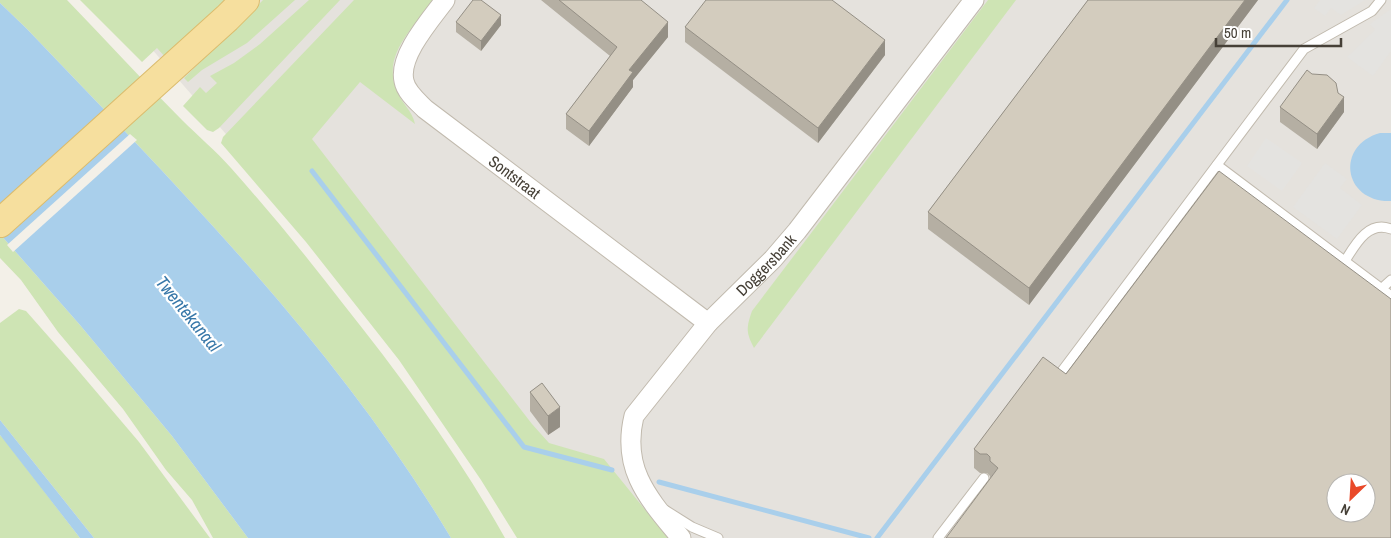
<svg xmlns="http://www.w3.org/2000/svg" width="1391" height="538" viewBox="0 0 1391 538" font-family="'Archivo Narrow',sans-serif">
<rect width="100%" height="100%" fill="#f3f0e8"/>
<path fill="#e5e2dd" fill-rule="evenodd" d="M 109,0 L 1391,0 L 1391,538 L 527,538 L 397,330 ZM 1336,483 L 1366,483 L 1366,513 L 1336,513 Z"/>
<g fill="#cee4b4">
<path d="M 0,0 L 67,0 C 106,40 143,81 182,120 C 198,136 216,151 231,168 C 270,212 308,258 344,305 C 403,379 459,456 505,538 L 451,538 C 338,348 179,188 27,29 L 0,3 Z"/>
<polygon points="80,0 229,0 167,59 157,48 142,62"/>
<polygon points="263,0 295,0 247,43 202,70 188,82 184,78"/>
<polygon points="309,0 340,0 219,128 213,132 207,130 183,106 200,87 206,93 217,83 210,76 234,63 260,44"/>
<path d="M 354,0 L 434,0 C 414,27 381,55 397,91 C 402,104 412,110 415,124 L 360,82 L 312,139 L 532,424 L 549,443 L 604,459 L 668,538 L 517,538 L 481,480 L 399,360 L 306,242 L 221,143 L 223,137 Z"/>
<path d="M 988,0 L 1016,0 L 754,348 C 746,333 746,328 752,311 Z"/>
<polygon points="0,234 80,325 172,436 248,538 213,538 192,500 166,470 123,409 58,332 21,280 0,258"/>
<polygon points="19,309 26,311 71,362 139,442 210,538 94,538 0,420 0,323"/>
<polygon points="0,435 7,443 80,538 0,538"/>
</g>
<g fill="#e4e3e0">
<polygon points="1320,0 1365,0 1341,15 1331,8 1325,16 1314,8"/>
<polygon points="1391,9 1391,51 1373,76 1347,57 1375,30 1370,24"/>
<polygon points="1266,138 1302,163 1282,191 1247,166"/>
<polygon points="1325,163 1347,179 1340,188 1362,205 1337,239 1293,207"/>
</g>
<g fill="#a9cfeb">
<path d="M 0,3 L 27,29 C 179,188 338,348 451,538 L 248,538 L 172,436 L 80,325 L 0,234 Z"/>
<path d="M 1380,133 L 1391,133 L 1391,201 C 1344,203 1334,146 1380,133 Z"/>
<polygon points="0,420 94,538 80,538 0,435"/>
</g>
<polygon fill="#f3f0e8" points="130,134 137,140 13,252 7,245"/>
<g fill="none" stroke-linecap="round" stroke-linejoin="round">
<g stroke="#a9cfeb" stroke-width="5">
<polyline points="312,171 524,447 612,470"/>
<polyline points="659,482 869,538"/>
<polyline points="877,538 1287,0"/>
</g>
<g stroke="#c1baae" stroke-width="11">
<g id="lane">
<polyline points="1217,165 1391,296"/>
<path d="M 1345,261 C 1355,245 1368,220 1391,229"/>
<polyline points="1381,289 1391,280"/>
<polyline points="1062,371 1304,49 1372,11 1381,0"/>
<polyline points="665,510 692,527 718,538"/>
<polyline points="938,538 984,478"/>
</g>
</g>
<g stroke="#c1baae" stroke-width="21">
<g id="street">
<path id="s1" d="M 445,0 C 431,19 398,56 404,81 C 406,92 417,101 425,109 L 708,323"/>
<path id="s2" d="M 681,538 C 649,499 621,470 634,416 L 708,323 L 773,259 L 797,231 L 974,0"/>
</g>
</g>
<g stroke="#dbbc6e" stroke-width="30">
<polyline id="primary" points="0,223 227,18 245,0"/>
</g>
<use href="#lane" stroke="#fff" stroke-width="9"/>
<use href="#street" stroke="#fff" stroke-width="19"/>
<use href="#primary" stroke="#f6df9e" stroke-width="28"/>
</g>
<g fill="#b5afa3">
<polygon points="541,0 641,0 668,37 633,80 633,87 589,146 566,129 566,114 610,56"/>
<polygon points="1088,0 1258,0 1029,305 928,229 928,212"/>
<polygon points="456,22 501,25 481,51 456,32"/>
<polygon points="685,27 885,55 818,143 685,42"/>
<polygon points="1280,107 1344,112 1317,149 1280,122"/>
<polygon points="1066,374 990,479 990,476 987,473 980,473 974,468 974,449"/>
<polygon points="530,392 560,427 548,435 530,411"/>
</g>
<g fill="#948f85">
<polygon points="1245,0 1258,0 1029,305 1029,288"/>
<polygon points="501,15 501,25 481,51 481,41"/>
<polygon points="668,22 668,37 633,80 633,87 589,146 589,131 629,70"/>
<polygon points="885,40 885,55 818,143 818,128"/>
<polygon points="1344,97 1344,112 1317,149 1317,134"/>
<polygon points="560,407 560,427 548,435 548,416"/>
</g>
<g fill="#d3ccbe" stroke="#948f85" fill-rule="evenodd">
<polygon points="473,0 481,0 501,15 481,41 456,22"/>
<polygon points="559,0 641,0 668,22 629,70 633,72 589,131 566,114 617,47"/>
<polygon points="706,0 832,0 885,40 818,128 685,27"/>
<polygon points="1088,0 1245,0 1029,288 928,212"/>
<polygon points="1307,70 1312,74 1327,75 1336,83 1338,93 1344,97 1317,134 1280,107"/>
<path d="M 1219,171 L 1391,299 L 1391,538 L 946,538 L 998,468 L 990,461 L 990,457 L 987,454 L 980,454 L 974,449 L 1043,357 L 1066,374 ZM 1336,483 L 1366,483 L 1366,513 L 1336,513 Z"/>
<polygon points="542,383 560,407 548,416 530,392"/>
</g>
<g text-anchor="middle" stroke-width="4.5" stroke-linejoin="round" paint-order="stroke">
<g font-size="16" fill="#464037" stroke="#fff">
<text dy="6" stroke="none"><textPath href="#s1" startOffset="241">Sontstraat</textPath></text>
<text dy="6" stroke="none"><textPath href="#s2" startOffset="338">Doggersbank</textPath></text>
</g>
<g font-size="18" font-style="italic" fill="#3878a9" stroke="#fff">
<text transform="translate(188 314) rotate(51)" y="6">Twentekanaal</text>
</g>
</g>
<g transform="translate(1351 498) rotate(205)"><circle r="24" fill="#ffffff" stroke="#b5b3af"/>
<path d="M0-4L9 19L0 12L-9 19Z" fill="#e94929"/>
<text y="-8" font-size="14" font-weight="bold" text-anchor="middle" fill="#464037">N</text>
</g>
<path d="M1216 38v8h125v-8" fill="none" stroke="#464037" stroke-width="2.5"/>
<text x="1224" y="38" font-size="15" fill="#464037" stroke="#ffffff" stroke-width="4" paint-order="stroke">50 m</text>
</svg>
